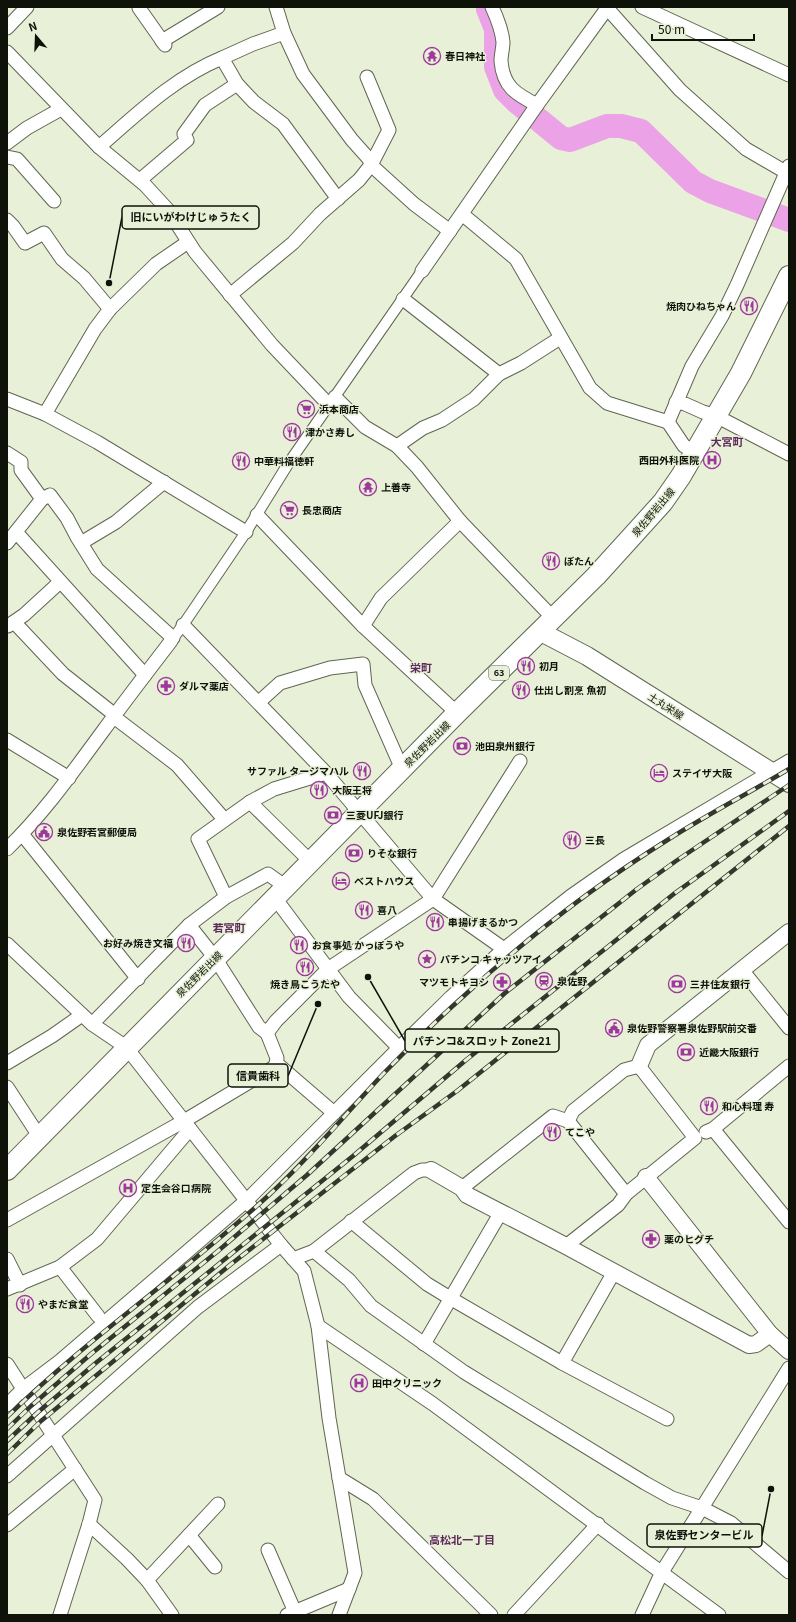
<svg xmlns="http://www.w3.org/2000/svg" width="796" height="1622" viewBox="0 0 796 1622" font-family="Georgia,'Noto Sans JP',serif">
<rect width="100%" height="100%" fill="#e8f1d8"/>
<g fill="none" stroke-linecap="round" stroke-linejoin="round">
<polyline stroke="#eba2e7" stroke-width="24" points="488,9 496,29 496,67 505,90 517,102 561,138 570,140 607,126 621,126 641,131 693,182 710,191 789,220"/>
<g stroke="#5f6651" stroke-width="12">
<polyline id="pedestrian" points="171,641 183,625 246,532 288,464 422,271"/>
</g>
<g stroke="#5f6651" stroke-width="15">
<g id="minor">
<polyline points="276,7 284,33 303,74 352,140 369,159 371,165 414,204 450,231"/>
<path d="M 492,7 C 497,18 502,30 503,42 C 503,48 501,55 501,61 C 503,87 516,94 537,105"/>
<polyline points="642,7 789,75"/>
<polyline points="139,8 165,45"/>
<polyline points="607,8 680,90 746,149 789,174"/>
<polyline points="7,28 27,7"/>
<polyline points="284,33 253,44 222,58 237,84 254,102 283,124 338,199"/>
<polyline points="162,41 218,7"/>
<polyline points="7,52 99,147 145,185 168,210 195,252 272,345 329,405"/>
<polyline points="7,143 27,128 61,109"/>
<path d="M 99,147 C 137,114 175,77 222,58"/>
<polyline points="7,157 17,159 54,201"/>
<polyline points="140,180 187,140 184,134 205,105 237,84"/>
<polyline points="462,214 516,259 590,388 607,403 668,422 684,446 695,451"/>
<polyline points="7,220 13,226 25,243 44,233 62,259 84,278 110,309"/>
<polyline points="422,271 537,105 608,7"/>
<polyline points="230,295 293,243 320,214 359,180 371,165 389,130 367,77"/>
<polyline points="403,299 499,374"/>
<polyline points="335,397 365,427 397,446 417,467 460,521 554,619"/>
<polyline points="7,399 45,414 97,442 246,532"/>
<polyline points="676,402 685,404 703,412 716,416 789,454"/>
<polyline points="45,414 95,329 110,309 156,264 188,242"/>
<polyline points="668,422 692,366 722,316 737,285 789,166"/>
<polyline points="397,446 423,428 442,420 474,399 499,374 521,363 560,338"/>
<polyline points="7,453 21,462 21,470 42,499 7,543"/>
<polyline points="42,499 50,495 67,518 77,537 97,569 173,638"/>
<polyline points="257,515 363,626 457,713"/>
<polyline points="16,532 145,675"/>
<polyline points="81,543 116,522 164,482"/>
<polyline points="14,622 63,674 115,715"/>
<polyline points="183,625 326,773 433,899 504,949"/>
<polyline points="8,626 24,615 60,582"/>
<polyline points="363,626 381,598 460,521"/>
<polyline points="259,702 280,683 330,668 363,664 365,685 402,769"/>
<polyline points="114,717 177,765 224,819"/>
<polyline points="7,740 69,778"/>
<polyline points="250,802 311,862"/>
<polyline points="22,834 138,979"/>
<path d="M 7,849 C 45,812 72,773 103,731 C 125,701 148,671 171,641"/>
<polyline points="226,897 198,839 250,802 274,789 326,773"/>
<polyline points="275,898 349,997 399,1048"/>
<polyline points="189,925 215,958 259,1027 267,1033"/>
<polyline points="7,944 92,1024 126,1047 281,1245 304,1271 318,1326 329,1418 355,1573 339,1615"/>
<polyline points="742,970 789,1028"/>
<polyline points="92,1024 189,925 226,897 268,874 286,887"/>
<polyline points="7,1063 52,1036 82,1015"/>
<polyline points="276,1063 334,1113"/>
<polyline points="7,1087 39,1136"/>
<polyline points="713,1129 789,1222"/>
<polyline points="706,1132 713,1129 789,1066"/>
<polyline points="462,1188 553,1116 568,1121 626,1194"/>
<polyline points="7,1220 184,1121 276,1066 277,1058 267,1033 276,1021 328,969 433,899 520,761"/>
<polyline points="351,1221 427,1284 450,1298 562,1363 667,1419"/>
<polyline points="566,1246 618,1205 626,1194 695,1138 639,1066 624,1070 573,1111 568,1121"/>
<polyline points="314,1251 349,1280 371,1306 464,1372 645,1483 672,1498 702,1508 731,1523 789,1572"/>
<polyline points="7,1259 20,1285"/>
<polyline points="293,1259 314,1251 414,1173 422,1170 431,1170"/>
<polyline points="60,1267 98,1316"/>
<polyline points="7,1289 60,1267 97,1239 190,1129"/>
<polyline points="318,1326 433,1404 719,1615"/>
<polyline points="424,1344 501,1212"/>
<polyline points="562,1363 614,1272"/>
<polyline points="7,1364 95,1500 89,1524 60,1615"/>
<polyline points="7,1405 23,1389 60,1361 246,1201 399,1048 451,997 504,949 571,896 624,859 789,761"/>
<polyline points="7,1476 198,1307 281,1245"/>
<polyline points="339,1478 373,1499 491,1615"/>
<polyline points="89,1524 127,1559 147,1580 172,1615"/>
<polyline points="7,1525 75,1469"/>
<polyline points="189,1535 215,1567"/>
<polyline points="268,1550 295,1612"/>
<polyline points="147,1580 218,1504"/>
<polyline points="287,1615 349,1589"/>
<polyline points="514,1615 598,1524"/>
<polyline points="642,1615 662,1572 789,1368"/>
</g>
</g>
<g stroke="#5f6651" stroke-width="18">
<g id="tertiary">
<polyline points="639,1066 648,1045 789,932"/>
<polyline points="431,1170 462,1188 467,1195 566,1246 749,1345 756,1344 770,1334"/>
<polyline points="646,1177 770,1334 789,1351"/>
</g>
</g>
<g stroke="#5f6651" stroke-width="20">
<polyline id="secondary" points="541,632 587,656 789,783"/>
</g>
<g stroke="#5f6651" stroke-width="22">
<polyline id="primary" points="7,1170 457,713 596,576 663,502 681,476 741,373 789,276"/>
</g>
<use href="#pedestrian" stroke="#fff" stroke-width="10"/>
<use href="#minor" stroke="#fff" stroke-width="13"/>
<use href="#tertiary" stroke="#fff" stroke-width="16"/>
<use href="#secondary" stroke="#fff" stroke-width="18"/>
<use href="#primary" stroke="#fff" stroke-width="20"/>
<g stroke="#33372c" stroke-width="4.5">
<g id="rail">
<path d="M 7,1417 C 89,1337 185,1272 269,1195 C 311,1157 346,1113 385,1072 C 411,1045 438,1019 466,994 C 529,936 597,884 669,839 C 708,814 749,793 789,769"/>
<polyline points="7,1429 31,1406 91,1354 218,1251 307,1175 505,993 637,889 676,861 789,785"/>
<polyline points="7,1441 37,1413 97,1362 353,1156 466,1060 675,893 789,811"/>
<polyline points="7,1454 41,1421 230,1265 395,1136 457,1091 789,826"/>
</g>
</g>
<use href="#rail" stroke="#e8f1d8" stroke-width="3" stroke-dasharray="9" stroke-linecap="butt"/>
</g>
<defs>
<g id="temple-ring" transform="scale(0.9)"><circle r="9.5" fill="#e8f1d8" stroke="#9f389c" stroke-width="1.5"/><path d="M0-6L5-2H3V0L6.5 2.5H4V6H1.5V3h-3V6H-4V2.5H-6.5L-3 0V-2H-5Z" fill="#9f389c"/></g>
<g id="restaurant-ring" transform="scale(0.9)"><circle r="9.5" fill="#e8f1d8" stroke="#9f389c" stroke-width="1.5"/><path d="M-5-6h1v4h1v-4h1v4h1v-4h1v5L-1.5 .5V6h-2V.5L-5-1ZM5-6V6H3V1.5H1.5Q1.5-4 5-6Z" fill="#9f389c"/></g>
<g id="supermarket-ring" transform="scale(0.9)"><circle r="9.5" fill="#e8f1d8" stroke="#9f389c" stroke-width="1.5"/><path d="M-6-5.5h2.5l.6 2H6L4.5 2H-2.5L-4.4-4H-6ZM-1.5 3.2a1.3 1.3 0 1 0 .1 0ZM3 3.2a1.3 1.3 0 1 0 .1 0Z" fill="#9f389c"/></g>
<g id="hospital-ring" transform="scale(0.9)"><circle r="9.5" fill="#e8f1d8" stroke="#9f389c" stroke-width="1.5"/><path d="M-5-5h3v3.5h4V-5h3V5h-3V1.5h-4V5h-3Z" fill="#9f389c"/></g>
<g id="pharmacy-ring" transform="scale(0.9)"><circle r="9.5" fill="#e8f1d8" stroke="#9f389c" stroke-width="1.5"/><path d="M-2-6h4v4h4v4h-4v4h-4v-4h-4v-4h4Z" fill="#9f389c"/></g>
<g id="bank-ring" transform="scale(0.9)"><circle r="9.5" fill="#e8f1d8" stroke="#9f389c" stroke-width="1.5"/><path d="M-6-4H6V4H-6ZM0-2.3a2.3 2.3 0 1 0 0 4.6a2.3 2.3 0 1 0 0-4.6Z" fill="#9f389c"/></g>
<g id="hotel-ring" transform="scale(0.9)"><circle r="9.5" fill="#e8f1d8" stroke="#9f389c" stroke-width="1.5"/><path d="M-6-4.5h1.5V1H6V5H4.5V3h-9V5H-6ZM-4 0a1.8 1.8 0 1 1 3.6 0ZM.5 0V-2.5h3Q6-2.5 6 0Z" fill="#9f389c"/></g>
<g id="civic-ring" transform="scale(0.9)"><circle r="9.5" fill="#e8f1d8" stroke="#9f389c" stroke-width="1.5"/><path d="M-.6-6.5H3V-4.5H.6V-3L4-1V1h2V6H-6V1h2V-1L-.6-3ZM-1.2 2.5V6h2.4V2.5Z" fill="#9f389c"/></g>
<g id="sight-ring" transform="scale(0.9)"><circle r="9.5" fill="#e8f1d8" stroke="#9f389c" stroke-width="1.5"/><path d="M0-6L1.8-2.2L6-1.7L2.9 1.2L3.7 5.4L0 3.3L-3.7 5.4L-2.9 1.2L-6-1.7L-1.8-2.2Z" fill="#9f389c"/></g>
<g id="station-ring" transform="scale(0.9)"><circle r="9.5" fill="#e8f1d8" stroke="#9f389c" stroke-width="1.5"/><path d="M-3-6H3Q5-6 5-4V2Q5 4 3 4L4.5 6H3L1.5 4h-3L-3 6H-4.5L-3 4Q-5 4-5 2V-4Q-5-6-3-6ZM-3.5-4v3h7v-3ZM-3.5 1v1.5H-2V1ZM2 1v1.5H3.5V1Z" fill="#9f389c"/></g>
</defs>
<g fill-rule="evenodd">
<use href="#temple-ring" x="432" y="56"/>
<use href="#restaurant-ring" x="749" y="306"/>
<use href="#supermarket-ring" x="306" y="409"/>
<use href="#restaurant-ring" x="292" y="432"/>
<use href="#hospital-ring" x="712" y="460"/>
<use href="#restaurant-ring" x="241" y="461"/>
<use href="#temple-ring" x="368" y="487"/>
<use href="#supermarket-ring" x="289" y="510"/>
<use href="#restaurant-ring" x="551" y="561"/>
<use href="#restaurant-ring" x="526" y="666"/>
<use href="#pharmacy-ring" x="166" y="686"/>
<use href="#restaurant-ring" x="521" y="690"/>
<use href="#bank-ring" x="462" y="746"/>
<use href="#restaurant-ring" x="362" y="771"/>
<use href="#hotel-ring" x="659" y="773"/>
<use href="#restaurant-ring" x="319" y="790"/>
<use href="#bank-ring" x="333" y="815"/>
<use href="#civic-ring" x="44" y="832"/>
<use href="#restaurant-ring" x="572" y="840"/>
<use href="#bank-ring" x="354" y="853"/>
<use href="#hotel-ring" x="341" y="881"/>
<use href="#restaurant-ring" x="364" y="910"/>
<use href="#restaurant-ring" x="435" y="922"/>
<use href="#restaurant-ring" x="186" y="943"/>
<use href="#restaurant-ring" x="299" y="945"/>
<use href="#sight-ring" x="427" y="959"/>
<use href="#restaurant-ring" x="305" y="967"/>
<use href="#station-ring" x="544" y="981"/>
<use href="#pharmacy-ring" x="502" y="982"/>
<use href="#bank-ring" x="677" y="984"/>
<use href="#civic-ring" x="614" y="1028"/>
<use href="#bank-ring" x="686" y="1052"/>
<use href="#restaurant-ring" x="709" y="1106"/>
<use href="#restaurant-ring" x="552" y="1132"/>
<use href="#hospital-ring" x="128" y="1188"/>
<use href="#pharmacy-ring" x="651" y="1239"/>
<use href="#restaurant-ring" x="25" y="1304"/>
<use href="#hospital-ring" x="359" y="1383"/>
</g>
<g text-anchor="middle" stroke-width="3" stroke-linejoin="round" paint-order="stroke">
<rect fill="#e8f1d8" stroke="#505547" stroke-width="1" x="489" y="666" width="20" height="14" rx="3"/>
<g font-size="9" font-weight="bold" fill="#0f1209">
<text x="499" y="676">63</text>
</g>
<g font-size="10" font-weight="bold" fill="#0f1209" stroke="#e8f1d8" text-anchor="start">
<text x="445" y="60">春日神社</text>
<text x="736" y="310" text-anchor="end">焼肉ひねちゃん</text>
<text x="319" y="413">浜本商店</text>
<text x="305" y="436">津かさ寿し</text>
<text x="699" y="464" text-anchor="end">西田外科医院</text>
<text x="254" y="465">中華料福徳軒</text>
<text x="381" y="491">上善寺</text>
<text x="302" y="514">長忠商店</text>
<text x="564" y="565">ぼたん</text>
<text x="539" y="670">初月</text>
<text x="179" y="690">ダルマ薬店</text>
<text x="534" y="694">仕出し割烹 魚初</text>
<text x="475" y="750">池田泉州銀行</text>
<text x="349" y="775" text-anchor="end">サファル タージマハル</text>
<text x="672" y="777">ステイザ大阪</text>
<text x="332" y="794">大阪王将</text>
<text x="346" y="819">三菱UFJ銀行</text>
<text x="57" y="836">泉佐野若宮郵便局</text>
<text x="585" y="844">三長</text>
<text x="367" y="857">りそな銀行</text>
<text x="354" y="885">ベストハウス</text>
<text x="377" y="914">喜八</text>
<text x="448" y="926">串揚げまるかつ</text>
<text x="173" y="947" text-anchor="end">お好み焼き文福</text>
<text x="312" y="949">お食事処 かっぽうや</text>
<text x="440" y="963">パチンコ キャッツアイ</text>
<text x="557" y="985">泉佐野</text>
<text x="489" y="986" text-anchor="end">マツモトキヨシ</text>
<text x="305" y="988" text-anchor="middle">焼き鳥こうたや</text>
<text x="690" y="988">三井住友銀行</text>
<text x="627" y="1032">泉佐野警察署泉佐野駅前交番</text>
<text x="699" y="1056">近畿大阪銀行</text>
<text x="722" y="1110">和心料理 寿</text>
<text x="565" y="1136">てこや</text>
<text x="141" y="1192">定生会谷口病院</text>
<text x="664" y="1243">薬のヒグチ</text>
<text x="38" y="1308">やまだ食堂</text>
<text x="372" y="1387">田中クリニック</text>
</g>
<g font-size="10" fill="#0f1209" stroke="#e8f1d8">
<text transform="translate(653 512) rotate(-50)" y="4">泉佐野岩出線</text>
<text transform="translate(666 706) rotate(33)" y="4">土丸栄線</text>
<text transform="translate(427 744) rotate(-45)" y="4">泉佐野岩出線</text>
<text transform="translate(199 974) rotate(-45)" y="4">泉佐野岩出線</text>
</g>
<g font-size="11" font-weight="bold" fill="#5c295a" stroke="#e8f1d8">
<text x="727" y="446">大宮町</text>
<text x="421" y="672">栄町</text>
<text x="229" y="932">若宮町</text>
<text x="462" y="1544">高松北一丁目</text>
</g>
</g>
<path fill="none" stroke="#0f1209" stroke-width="1.5" d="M109 283L122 217M368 977L405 1041M318 1004L288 1076M771 1489L762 1536"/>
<g fill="#0f1209" stroke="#e8f1d8" stroke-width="1.5">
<circle cx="109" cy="283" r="4"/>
<circle cx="368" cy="977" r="4"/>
<circle cx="318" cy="1004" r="4"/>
<circle cx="771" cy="1489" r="4"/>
</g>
<g fill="#e8f1d8" stroke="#0f1209" stroke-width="1.5">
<rect x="122" y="206" width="137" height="23" rx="4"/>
<rect x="405" y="1029" width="154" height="23" rx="4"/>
<rect x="228" y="1064" width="60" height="23" rx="4"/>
<rect x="647" y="1524" width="115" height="23" rx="4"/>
</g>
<g font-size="11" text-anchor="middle" font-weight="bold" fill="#0f1209">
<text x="191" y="221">旧にいがわけじゅうたく</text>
<text x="482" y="1045">パチンコ&amp;スロット Zone21</text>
<text x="258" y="1080">信貴歯科</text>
<text x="704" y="1539">泉佐野センタービル</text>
</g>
<rect width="796" height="1622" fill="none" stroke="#0f1209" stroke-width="16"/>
<g transform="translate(36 36) rotate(341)" stroke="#e8f1d8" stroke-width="3" paint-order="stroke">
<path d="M0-3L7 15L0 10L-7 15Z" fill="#0f1209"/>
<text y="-6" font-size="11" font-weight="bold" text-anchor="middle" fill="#0f1209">N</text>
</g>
<path d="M652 34v6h102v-6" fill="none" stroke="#0f1209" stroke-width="2"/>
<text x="658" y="34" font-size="12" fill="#0f1209" stroke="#e8f1d8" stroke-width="3" paint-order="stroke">50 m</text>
</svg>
